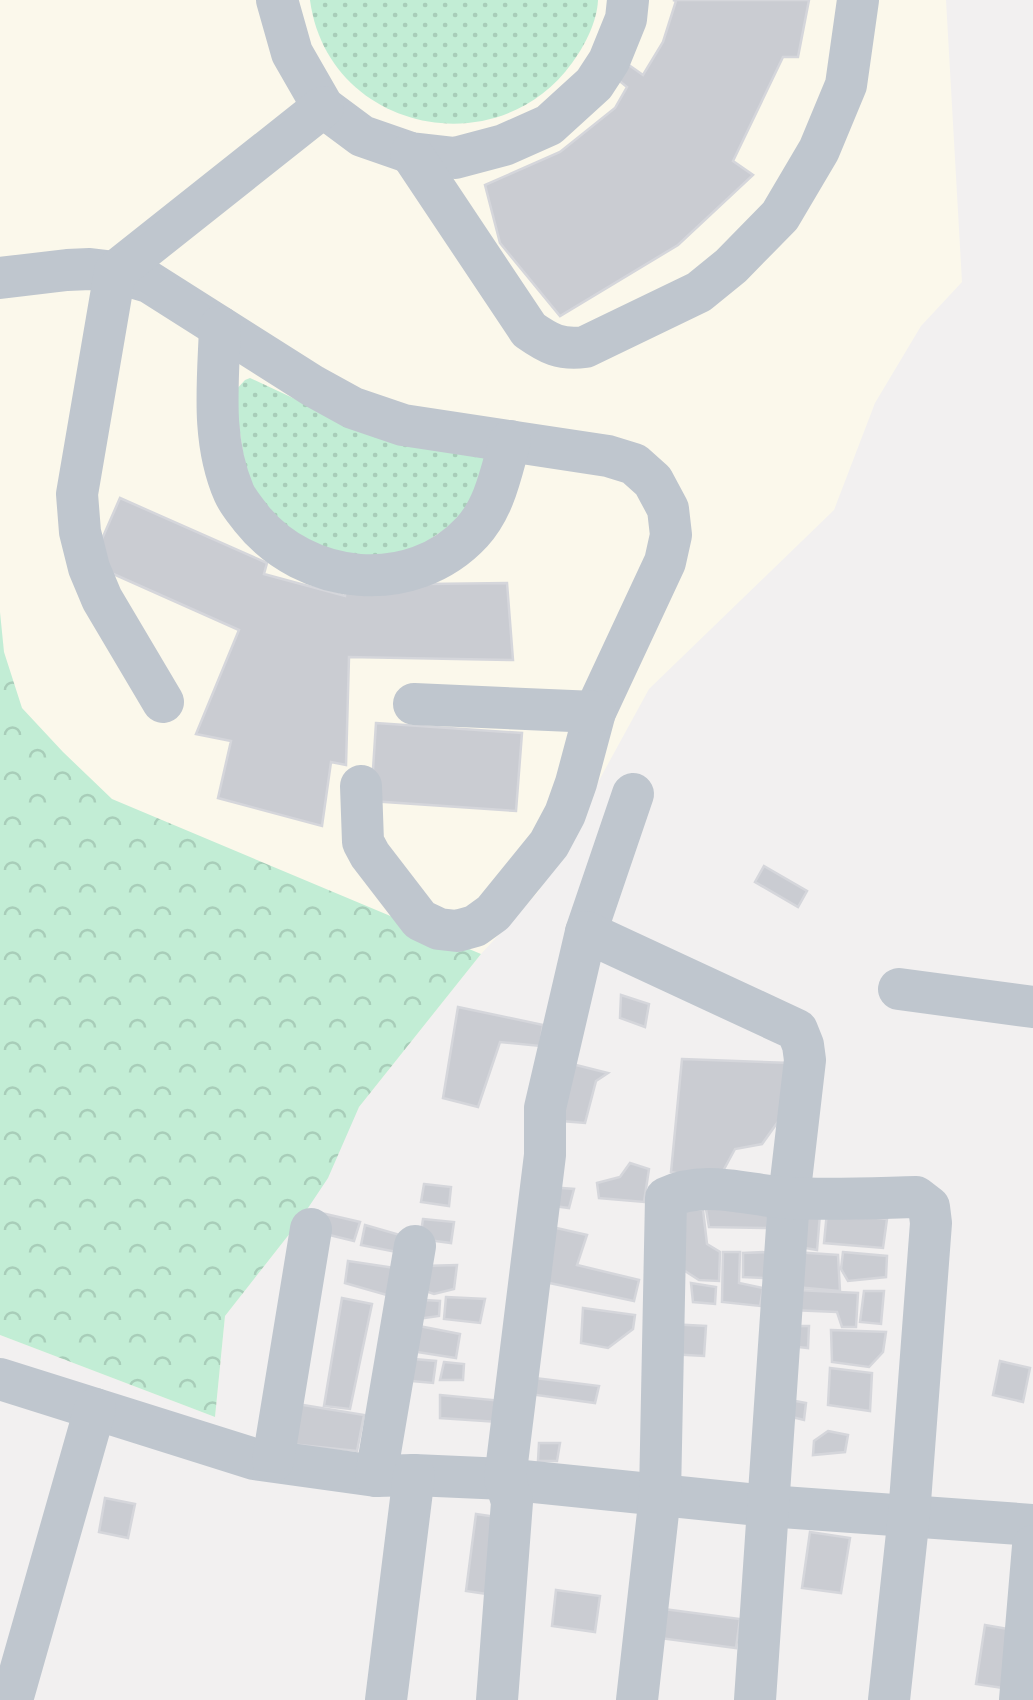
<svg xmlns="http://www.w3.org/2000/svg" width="1033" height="1700" viewBox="0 0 1033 1700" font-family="Rubik,sans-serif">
<defs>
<pattern id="grass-dots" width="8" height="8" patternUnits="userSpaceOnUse" patternTransform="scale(2.5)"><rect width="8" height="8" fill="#c2edd5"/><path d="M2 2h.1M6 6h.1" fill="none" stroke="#a8cdb9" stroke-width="1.8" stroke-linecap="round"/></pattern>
<pattern id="forest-crowns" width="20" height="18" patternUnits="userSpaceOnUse" patternTransform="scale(2.5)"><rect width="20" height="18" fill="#c2edd5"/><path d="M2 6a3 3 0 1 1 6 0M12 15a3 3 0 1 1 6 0" fill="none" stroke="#a8cdb9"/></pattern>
</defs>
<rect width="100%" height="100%" fill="#f2f0f0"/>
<polygon fill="#fbf8eb" points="0,0 946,0 962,282 921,326 875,403 834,510 649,689 538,892 481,954 359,1107 298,1223 225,1316 215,1417 0,1335"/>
<g fill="url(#grass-dots)">
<path d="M 310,0 L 598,0 C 597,22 585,45 572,63 C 496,168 327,130 310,0 Z"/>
<polygon points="250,378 374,436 485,458 474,510 397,561 321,557 250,501 234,392 245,380"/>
</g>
<polygon fill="url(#forest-crowns)" points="0,612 4,652 22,708 63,752 112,799 481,954 359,1107 328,1178 298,1223 225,1316 215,1417 0,1335"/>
<g fill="#caccd2" stroke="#d5d6db" stroke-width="2.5">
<polygon points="673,0 809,0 798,57 783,57 733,161 753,175 678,245 560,316 500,243 485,185 560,152 615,108 627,87 617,79 626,63 643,75 663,42 676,1"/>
<polygon points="120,498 267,563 264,574 345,596 346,585 507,583 513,660 349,657 346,765 331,762 322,826 218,798 231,741 196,734 239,630 91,564"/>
<polygon points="376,723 522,733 516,811 371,801"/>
<polygon points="764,866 807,891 798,907 755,882"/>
<polygon points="621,995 649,1004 645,1027 620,1018"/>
<polygon points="458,1007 543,1025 540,1046 500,1042 478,1107 443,1098"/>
<polygon points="682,1059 791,1063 785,1112 762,1144 735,1149 717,1182 671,1172"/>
<polygon points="568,1063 608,1073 596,1081 585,1123 562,1121"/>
<polygon points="630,1163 649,1169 644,1202 599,1198 597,1183 620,1177"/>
<polygon points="424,1184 451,1187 449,1206 421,1202"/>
<polygon points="549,1187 574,1189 569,1208 546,1205"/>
<polygon points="705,1203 769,1209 767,1228 709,1227"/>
<polygon points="677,1205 703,1210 707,1244 720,1252 719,1281 699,1280 671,1262"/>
<polygon points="317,1212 360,1222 354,1241 317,1232"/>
<polygon points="801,1212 820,1214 817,1250 799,1247"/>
<polygon points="827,1212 887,1219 883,1248 824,1243"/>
<polygon points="423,1219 454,1222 451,1243 420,1239"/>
<polygon points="365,1225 407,1237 402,1253 361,1245"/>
<polygon points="552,1227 587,1235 577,1265 639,1280 634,1301 540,1281"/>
<polygon points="723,1252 740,1252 739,1283 763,1288 760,1306 722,1302"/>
<polygon points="767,1252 766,1278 743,1277 743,1253"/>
<polygon points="794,1252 838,1255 840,1291 795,1287"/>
<polygon points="843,1252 887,1256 886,1277 848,1281 841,1269"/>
<polygon points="348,1261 395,1268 390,1296 345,1283"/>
<polygon points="457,1265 454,1289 434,1294 419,1289 422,1266"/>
<polygon points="691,1283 716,1287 715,1304 693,1302"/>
<polygon points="797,1290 858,1293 856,1327 842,1327 837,1312 792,1310"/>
<polygon points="864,1291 884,1291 881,1324 860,1322"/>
<polygon points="446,1297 485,1299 480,1323 444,1319"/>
<polygon points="342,1298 372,1304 350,1409 324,1406"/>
<polygon points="425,1300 440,1301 439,1316 410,1320"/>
<polygon points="583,1308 635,1315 633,1329 608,1348 581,1343"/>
<polygon points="669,1324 706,1326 704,1356 669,1354"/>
<polygon points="419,1326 460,1334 456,1358 417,1352"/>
<polygon points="790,1326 809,1326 808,1348 789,1346"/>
<polygon points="831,1330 886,1332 883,1352 869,1367 832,1362"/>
<polygon points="402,1358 436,1361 433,1383 401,1380"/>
<polygon points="1000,1361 1030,1368 1023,1402 993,1395"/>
<polygon points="444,1362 464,1364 463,1380 440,1380"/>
<polygon points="830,1368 872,1373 870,1411 828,1405"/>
<polygon points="527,1377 599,1386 595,1403 529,1394"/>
<polygon points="440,1395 503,1401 498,1422 440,1418"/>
<polygon points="785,1399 806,1403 804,1420 784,1415"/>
<polygon points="297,1404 364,1415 357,1451 290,1444"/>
<polygon points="828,1431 848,1435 845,1452 813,1455 814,1441"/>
<polygon points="539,1443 560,1443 557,1461 538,1461"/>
<polygon points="105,1498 135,1504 128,1538 99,1532"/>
<polygon points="476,1514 497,1517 487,1594 466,1591"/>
<polygon points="810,1532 850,1538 841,1593 802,1588"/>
<polygon points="556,1590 600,1596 595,1632 552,1626"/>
<polygon points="656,1608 740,1619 736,1648 652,1637"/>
<polygon points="985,1625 1019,1631 1010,1689 976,1684"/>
</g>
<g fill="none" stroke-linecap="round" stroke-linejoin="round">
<g stroke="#bfc6ce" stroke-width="42">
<polyline points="277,0 292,53 323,107 362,136 411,153 455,158 504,145 549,125 594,84 609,61 626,19 628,0"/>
<path d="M 411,153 L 529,330 C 549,344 560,350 585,347 L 699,292 L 731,266 L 780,216 L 819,150 L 846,85 L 858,0"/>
<polyline points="0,278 67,270 90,269 115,272 149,282 313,386 353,408 403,425 608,456 634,464 653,481 668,509 671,535 665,562 595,712 576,783 565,814 549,844 493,913 475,926 457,931 439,929 420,920 370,855 363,842 361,786"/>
<path d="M 220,327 C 218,383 211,440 234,493 C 238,502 245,510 251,518 C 305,586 412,597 472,532 C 495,507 501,472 510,441"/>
<polyline points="163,702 102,599 89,568 80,532 77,494 115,272 323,107"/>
<polyline points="414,704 595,712"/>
<polyline points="586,932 633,794"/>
<polyline points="899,989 1033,1007"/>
<polyline points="0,1379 254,1459 376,1476 414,1475 505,1479 768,1506 1033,1525"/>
<polyline points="273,1461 311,1229"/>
<polyline points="376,1476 415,1246"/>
<polyline points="12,1700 95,1409"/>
<polyline points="386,1700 414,1475"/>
<polyline points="497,1700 512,1502 505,1479 545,1155 545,1108 586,932 797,1030 803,1045 805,1060 789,1198 755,1700"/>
<path d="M 637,1700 L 660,1495 L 666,1198 C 706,1179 748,1196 790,1198 C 832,1200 874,1198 916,1197 L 929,1207 L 931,1223 L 909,1515 L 889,1700"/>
<polyline points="1020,1700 1033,1546"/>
</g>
</g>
</svg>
